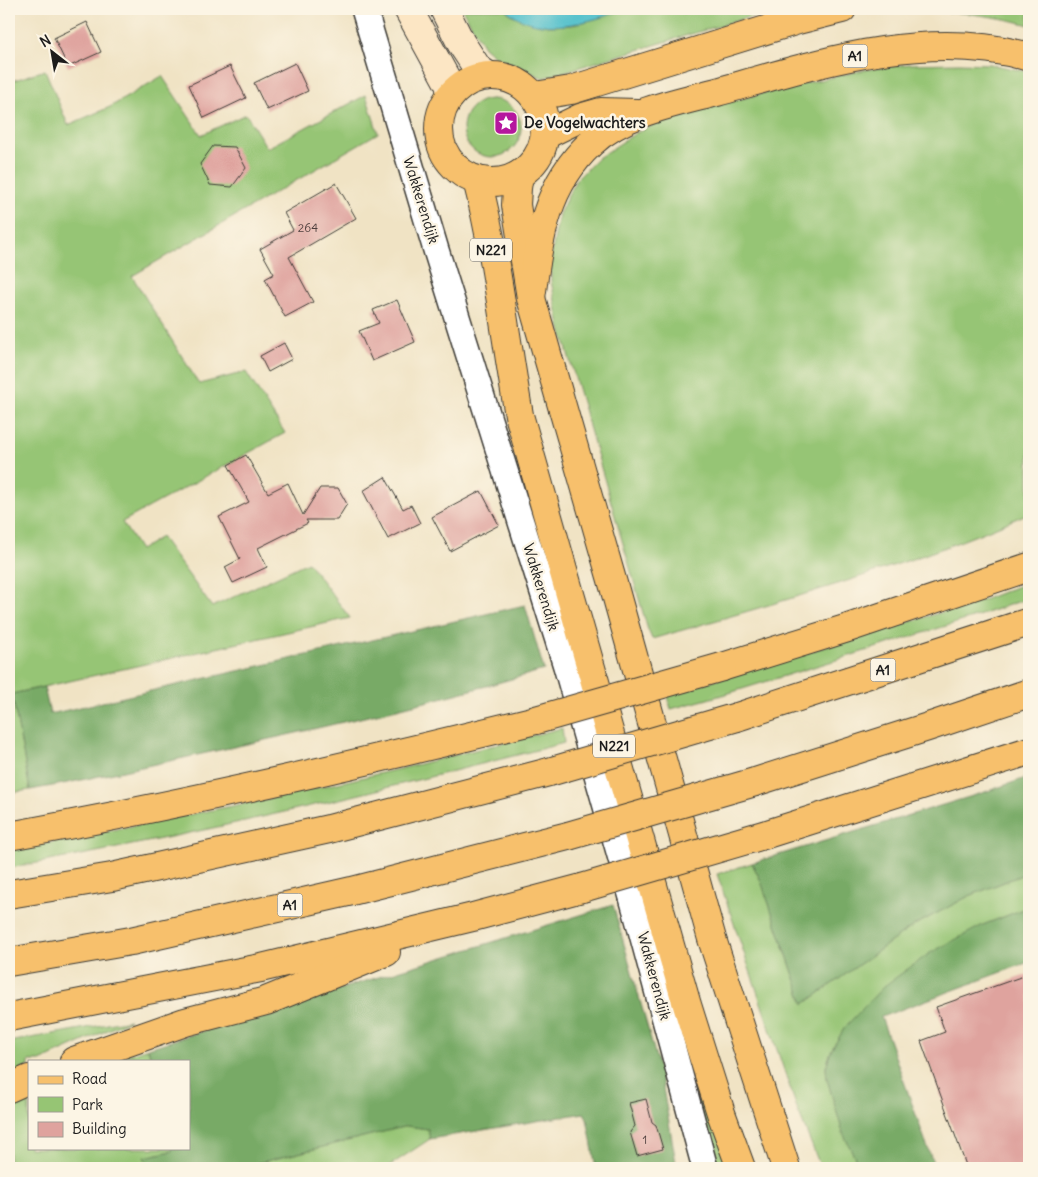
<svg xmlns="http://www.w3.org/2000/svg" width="1038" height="1177" viewBox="0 0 1038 1177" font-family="Delius,sans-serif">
<rect width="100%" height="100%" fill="#fcf5e5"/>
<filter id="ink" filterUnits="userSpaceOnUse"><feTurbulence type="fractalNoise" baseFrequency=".02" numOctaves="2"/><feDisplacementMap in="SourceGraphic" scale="10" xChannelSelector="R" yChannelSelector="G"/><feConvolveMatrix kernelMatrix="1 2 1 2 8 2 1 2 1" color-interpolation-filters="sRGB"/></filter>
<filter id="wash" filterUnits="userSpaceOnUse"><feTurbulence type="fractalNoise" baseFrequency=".0096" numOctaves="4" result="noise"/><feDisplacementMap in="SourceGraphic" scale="20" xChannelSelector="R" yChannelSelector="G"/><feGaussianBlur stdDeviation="1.12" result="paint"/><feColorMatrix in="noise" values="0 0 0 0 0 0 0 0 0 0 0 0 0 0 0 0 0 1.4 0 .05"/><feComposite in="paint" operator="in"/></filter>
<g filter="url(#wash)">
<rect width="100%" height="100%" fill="#f0e3c4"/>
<g fill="#96c574" stroke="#597048">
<polygon points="462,9 505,9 512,15 548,26 573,25 627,9 776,9 543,78 496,57 484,47"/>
<path d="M 887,9 L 1014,9 L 1029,11 L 1029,25 C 981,11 924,10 875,11 Z"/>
<path d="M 959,63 L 989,64 L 1029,72 L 1029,513 C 908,567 779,602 652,639 L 648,630 L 560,326 L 551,281 L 551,257 L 559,214 L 576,180 L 598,158 L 636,133 L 666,119 L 771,91 L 864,70 L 910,64 Z"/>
<polygon points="45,70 68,125 110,107 162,76 201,135 246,114 267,148 366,95 378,133 132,276 199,384 246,372 285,433 122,522 140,550 161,537 212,607 308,562 350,618 12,694 30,790 9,793 9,82"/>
<circle cx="492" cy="128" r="29"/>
<polygon points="1029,582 1029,598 972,618 726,694 671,709 667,694 983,600"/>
<path d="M 562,728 L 564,743 C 381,790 196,836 9,868 L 9,851 L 272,798 L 408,767 Z"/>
<polygon points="752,863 761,881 804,1004 913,926 969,896 1029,872 1029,907 983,925 845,1027 831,1051 826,1067 827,1079 843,1133 860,1168 821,1168 798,1111 717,874"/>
<polygon points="130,1020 40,1061 29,1061 29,1066 9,1076 9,1042"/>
<polygon points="148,1048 151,1061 109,1061"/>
<polygon points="691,1051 734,1168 716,1168 689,1071"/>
<polygon points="29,1095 29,1148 172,1148 173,1151 145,1157 150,1168 9,1168 9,1104"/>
<polygon points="407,1126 428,1129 430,1139 386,1168 238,1168"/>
</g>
<g fill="#78aa66" stroke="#4a6341">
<path d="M 525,605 L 544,670 C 384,716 221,750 58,785 L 30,790 L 12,694 L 44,687 L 50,714 Z"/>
<polygon points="1029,777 1029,872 969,896 913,926 804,1004 761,881 752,863 979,794"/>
<polygon points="613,905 660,1071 677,1168 596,1168 587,1118 584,1113 430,1139 428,1129 407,1126 238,1168 150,1168 144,1157 172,1151 172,1148 189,1148 189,1061 152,1061 148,1048"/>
<polygon points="1029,907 1029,962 881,1017 935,1168 860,1168 843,1133 827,1079 826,1067 831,1051 845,1027 884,986 930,953 983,925"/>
</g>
<path fill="#54c1cc" stroke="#386e74" d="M 505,9 L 627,9 C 588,22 540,39 505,9 Z"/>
<g id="blocks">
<g fill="#dfa39e">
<polygon points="87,22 101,52 68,67 54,38"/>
<polygon points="295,63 308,91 267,110 254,83"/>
<polygon points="230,66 246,98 204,118 189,85"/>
<polygon points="213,146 235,147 246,168 232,187 210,185 200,164"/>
<polygon points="336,183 356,218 289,257 313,302 285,317 265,279 274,274 260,249 293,230 284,213"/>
<polygon points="397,300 415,342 372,361 359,331 379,323 373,310"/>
<polygon points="284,343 292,359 268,372 260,356"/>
<polygon points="246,455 268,493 288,483 303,515 320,488 338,488 347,504 337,520 306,520 308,523 258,548 267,567 233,583 225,567 240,559 219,517 249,502 228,465"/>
<polygon points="385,477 403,509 411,505 420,523 388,539 363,491"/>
<polygon points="481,491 499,525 450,551 432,517"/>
<polygon points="1029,974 1029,1168 967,1168 921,1041 945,1032 936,1007"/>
<polygon points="646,1099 652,1122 656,1125 663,1149 637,1156 630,1132 635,1126 629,1103"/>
</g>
</g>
</g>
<g filter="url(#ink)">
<use href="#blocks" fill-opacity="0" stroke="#3c3a35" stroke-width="1"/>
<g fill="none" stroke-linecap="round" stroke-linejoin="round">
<g stroke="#3c3a35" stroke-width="28">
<polyline id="street" points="364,9 436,250 566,666 635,908 705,1168"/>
</g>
<g stroke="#3c3a35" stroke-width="30">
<g id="secondary">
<polyline points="408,9 449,84 451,93"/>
<polyline points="444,9 461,43 478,69 489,76"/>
</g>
</g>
<g stroke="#3c3a35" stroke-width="30">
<g id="primary">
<circle cx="492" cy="129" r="53"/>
<polyline points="519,175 517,188 516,205 531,298 614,587 712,939 786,1168"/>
<path d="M 477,180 C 497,257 505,337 519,415 L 687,1005 L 721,1113 L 741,1168"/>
</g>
</g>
<g stroke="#3c3a35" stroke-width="30">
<g id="highway">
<polyline points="535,96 571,90 798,20 842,9"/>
<polyline points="545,135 580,118 601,112 637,113"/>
<path d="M 531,298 C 539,239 545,186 591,143 C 624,112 675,103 717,92 C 816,64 926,27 1029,57"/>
<polyline points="722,667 848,628 1029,567"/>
<polyline points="737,717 1029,622"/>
<polyline points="755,782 928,727 1029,693"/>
<polyline points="767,834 1029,751"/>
<path d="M 9,836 C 186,804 361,763 536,720"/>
<polyline points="9,894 112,877 329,829 549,772"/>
<polyline points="9,962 131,941 352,891 568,836"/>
<polyline points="9,1017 261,968 473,917 582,888"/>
<polyline points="74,1061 185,1022 266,1001 386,952"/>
<polyline points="9,1088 29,1079"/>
</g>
</g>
<use href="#street" stroke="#fff" stroke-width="25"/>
<use href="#secondary" stroke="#fce6c4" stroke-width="28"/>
<use href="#primary" stroke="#f7c06c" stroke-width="28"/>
<use href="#highway" stroke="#f7c06c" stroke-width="28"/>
<g stroke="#3c3a35" stroke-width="30" stroke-linecap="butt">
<g id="highway-bridge">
<polyline points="536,720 722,667"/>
<polyline points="549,772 737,717"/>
<polyline points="568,836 755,782"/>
<polyline points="582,888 767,834"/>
</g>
</g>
<use href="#highway-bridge" stroke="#f7c06c" stroke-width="28"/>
</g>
</g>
<defs>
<g id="sight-square" transform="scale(1.25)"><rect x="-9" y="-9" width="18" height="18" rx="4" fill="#b5179e" stroke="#fcf5e5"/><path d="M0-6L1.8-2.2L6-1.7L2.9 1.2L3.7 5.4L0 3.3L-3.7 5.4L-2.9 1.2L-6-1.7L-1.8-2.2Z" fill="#fff"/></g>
</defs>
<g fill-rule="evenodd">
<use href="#sight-square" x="506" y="123"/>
</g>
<g text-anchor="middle" stroke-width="5" stroke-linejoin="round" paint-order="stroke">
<g font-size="12" fill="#4d3e3c">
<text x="308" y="232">264</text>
<text x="645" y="1144">1</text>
</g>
<g fill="#fcf5e5" stroke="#5f5d58" stroke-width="1">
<rect x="842.5" y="44.5" width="25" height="23" rx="4"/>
<rect x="470" y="238.5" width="42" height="23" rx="4"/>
<rect x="870.5" y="658.5" width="25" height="23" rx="4"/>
<rect x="593" y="734.5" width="42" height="23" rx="4"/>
<rect x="277.5" y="893.5" width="25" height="23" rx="4"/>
</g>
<g font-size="14" font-weight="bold" fill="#1c1c1c">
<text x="855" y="61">A1</text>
<text x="491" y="255">N221</text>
<text x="883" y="675">A1</text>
<text x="614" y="751">N221</text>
<text x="290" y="910">A1</text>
</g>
<g font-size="15" font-weight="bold" fill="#1c1c1c" stroke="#fcf5e5" text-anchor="start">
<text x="524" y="128">De Vogelwachters</text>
</g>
<g font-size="15" fill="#1c1c1c" stroke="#fcf5e5">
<text transform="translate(421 200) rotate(73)" y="5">Wakkerendijk</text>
<text transform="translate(541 587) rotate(73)" y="5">Wakkerendijk</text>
<text transform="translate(654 976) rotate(75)" y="5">Wakkerendijk</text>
</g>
</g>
<rect width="1038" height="1177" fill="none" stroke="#fcf5e5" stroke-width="30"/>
<rect x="28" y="1060" width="162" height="90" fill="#fcf5e5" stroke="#a29e95"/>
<rect x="38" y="1076" width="25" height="8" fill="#f7c06c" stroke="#a29e95"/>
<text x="72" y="1084" font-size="15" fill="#1c1c1c">Road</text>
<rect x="38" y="1097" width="25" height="15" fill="#96c574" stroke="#a29e95"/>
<text x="72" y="1110" font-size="15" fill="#1c1c1c">Park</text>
<rect x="38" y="1122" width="25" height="15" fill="#dfa39e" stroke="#a29e95"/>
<text x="72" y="1134" font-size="15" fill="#1c1c1c">Building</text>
<g transform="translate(52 52) rotate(329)" stroke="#fcf5e5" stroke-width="4" paint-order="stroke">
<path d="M0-4L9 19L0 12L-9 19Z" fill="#1c1c1c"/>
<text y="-8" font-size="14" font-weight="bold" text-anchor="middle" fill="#1c1c1c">N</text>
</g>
</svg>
